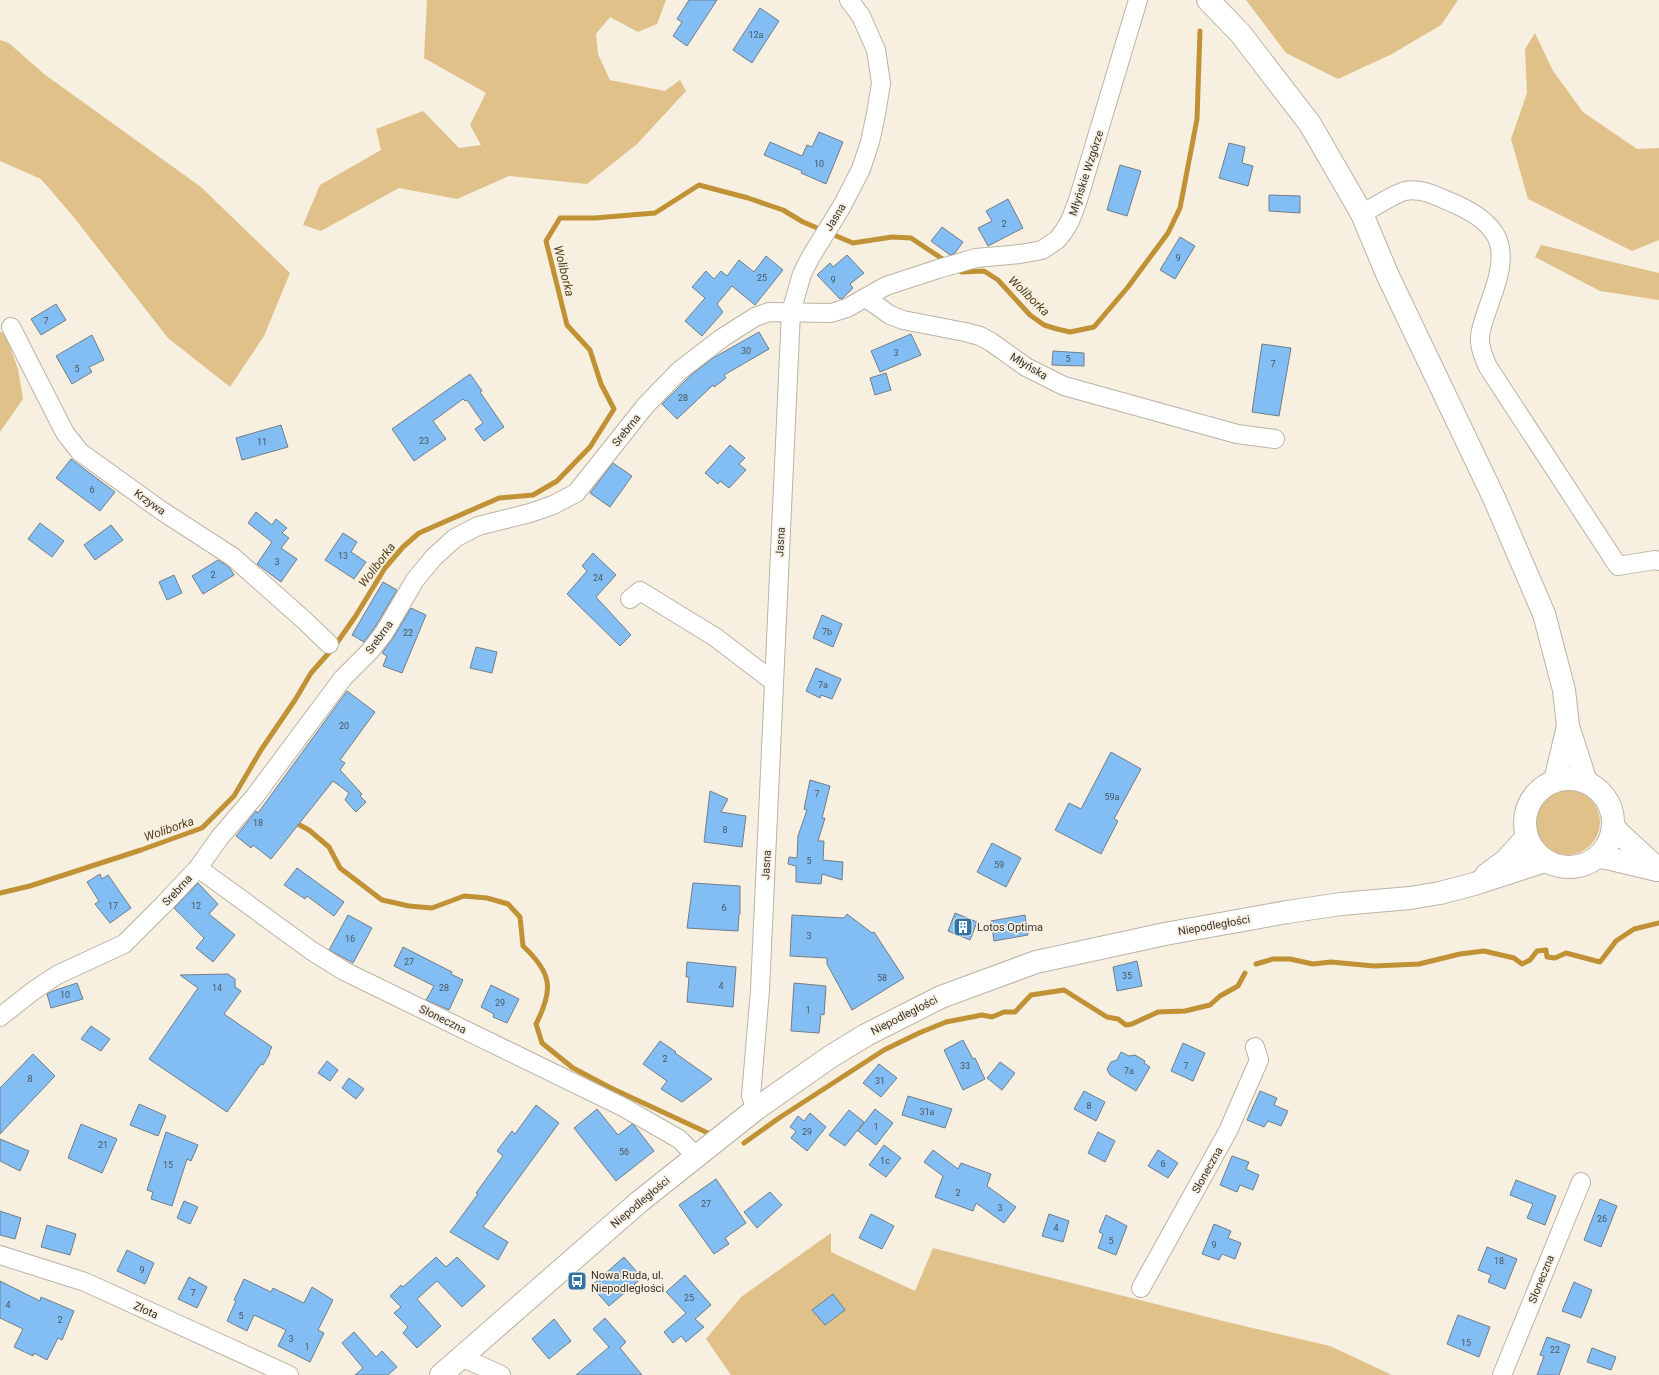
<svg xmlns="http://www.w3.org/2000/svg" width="1659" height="1375" viewBox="0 0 1659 1375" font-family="Roboto,sans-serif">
<rect width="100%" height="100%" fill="#f7efe0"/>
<g fill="#e0c189">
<polygon points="427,0 666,0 657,24 638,32 610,17 596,34 598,54 610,80 665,91 680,80 686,91 637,144 587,184 509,176 457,199 399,188 321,231 303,225 320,185 381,150 376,129 423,111 459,148 481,145 470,125 486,93 424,58"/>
<polygon points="1246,0 1458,0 1441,25 1392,54 1338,79 1286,53"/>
<polygon points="1535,33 1553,71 1583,112 1637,149 1659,148 1659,240 1632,251 1528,199 1511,139 1527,93 1525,49"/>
<polygon points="0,40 9,43 44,74 201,187 290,273 264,336 230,387 168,338 72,215 41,179 0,161"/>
<polygon points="1541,245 1659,273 1659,300 1600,291 1535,257"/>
<polygon points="0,332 5,333 18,369 23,399 0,432"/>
<circle cx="1567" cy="822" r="33"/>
<polygon points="831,1233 831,1252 915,1291 933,1248 1223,1321 1330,1346 1392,1375 731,1375 706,1339 741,1297"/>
</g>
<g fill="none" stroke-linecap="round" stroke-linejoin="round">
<g stroke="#c19235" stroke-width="5">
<polyline points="957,269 962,272 984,271 998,280 1030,315 1044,325 1057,329 1070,332 1094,327 1128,287 1168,233 1180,208 1197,119 1200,31"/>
<path d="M 292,821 L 309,830 L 329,847 L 340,868 L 382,900 L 409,906 L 432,908 L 464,896 L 487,898 L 508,904 L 520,917 L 523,946 C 552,973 554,989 536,1024 L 542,1043 L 573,1068 L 611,1088 L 708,1133"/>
<polyline points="0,893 30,886 141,850 202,828 234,796 261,750 295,700 311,673 334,647 355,617 385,568 403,547 419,533 499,498 533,495 557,481 590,447 614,409 601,384 590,350 567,325 546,241 560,218 595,218 655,213 699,185 748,198 783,210 803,222 853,243 892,237 911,238 947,262"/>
<polyline points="1256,964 1273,959 1290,959 1313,964 1331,962 1374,966 1419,964 1460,954 1484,951 1514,958 1522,964 1530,960 1537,951 1546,950 1547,957 1555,958 1566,953 1600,962 1616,941 1634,929 1659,923"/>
<polyline points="744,1143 779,1118 884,1050 919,1033 946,1022 982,1015 992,1017 1004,1012 1015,1012 1031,995 1064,990 1107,1017 1118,1019 1126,1025 1132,1024 1158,1012 1185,1011 1210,1005 1220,996 1238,986 1245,973"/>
</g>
</g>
<g fill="#82bef3" stroke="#727e89">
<polygon points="689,0 717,0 687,46 673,36 682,22 677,19"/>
<polygon points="760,8 779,21 752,63 733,50"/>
<polygon points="819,132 843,142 826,184 801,173 802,171 764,155 770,142 802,156 807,145 812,147"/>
<polygon points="1229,143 1245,147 1242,163 1253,166 1248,186 1219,178"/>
<polygon points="1120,165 1141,171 1127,216 1107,210"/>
<polygon points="1269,195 1300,196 1300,213 1269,211"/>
<polygon points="1008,199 1023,228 988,246 978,228 992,221 986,211"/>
<polygon points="942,227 963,242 955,253 950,255 931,241"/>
<polygon points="1180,237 1195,246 1175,279 1160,270"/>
<polygon points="847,255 864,273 850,284 853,288 843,298 840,299 817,275 830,263 833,267"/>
<polygon points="766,256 783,270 755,305 732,286 717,304 723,312 702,336 685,321 705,298 692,287 706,271 714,279 721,271 727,276 739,260 754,272"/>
<polygon points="56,304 66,320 41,335 31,319"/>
<polygon points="759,332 769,349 724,375 726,378 714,387 713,385 677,419 662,404 692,374 713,358"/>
<polygon points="911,334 921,355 880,372 871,351"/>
<polygon points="92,335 104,360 89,367 92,372 72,384 56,356"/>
<polygon points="1262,344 1291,348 1279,416 1252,412"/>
<polygon points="1053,351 1084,353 1084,366 1052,365"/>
<polygon points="886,373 891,390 875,395 870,378"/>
<polygon points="470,374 482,391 480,392 504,427 484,441 475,429 483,423 467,400 465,401 463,399 433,421 446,439 414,461 392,429"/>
<polygon points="281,425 288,447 242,460 236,438"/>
<polygon points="730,445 745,458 739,464 746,470 729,488 720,481 718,484 705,473"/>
<polygon points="71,459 115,492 100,511 56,478"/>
<polygon points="613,463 632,476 610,507 590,493"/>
<polygon points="256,512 272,525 276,519 287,528 282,533 289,538 281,548 297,559 281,582 257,564 272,542 248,523"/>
<polygon points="40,523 64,541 52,557 28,539"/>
<polygon points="111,525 123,540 95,560 84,545"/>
<polygon points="343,533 357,542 351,552 366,562 354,579 325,560"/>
<polygon points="593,553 616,575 596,597 631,635 620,646 567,594 587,571 582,566"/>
<polygon points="218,560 229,567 234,575 203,594 192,576"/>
<polygon points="174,575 182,593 167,600 159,582"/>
<polygon points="383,582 397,590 375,627 364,642 352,635"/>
<polygon points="411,608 426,615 402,673 383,666 387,656 382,653 393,638"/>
<polygon points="822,615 842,624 833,647 813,638"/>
<polygon points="476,647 497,652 492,673 470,668"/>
<polygon points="816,668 841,679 832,699 821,695 820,698 806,691"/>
<polygon points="347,691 375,712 340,760 345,763 340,770 362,794 360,796 366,802 356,812 345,800 349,793 333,781 271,859 253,845 251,848 236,836 256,811 258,813"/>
<polygon points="1111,752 1141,769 1114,819 1118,821 1101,854 1055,830 1069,803 1081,809"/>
<polygon points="810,780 830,786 822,818 825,818 818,841 824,841 823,860 843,862 842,880 822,874 821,884 796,882 796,866 788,864 789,857 797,858 798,836 807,810 804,809"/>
<polygon points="710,791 728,799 721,812 746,816 742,847 704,842"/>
<polygon points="992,843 1021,858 1006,887 977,872"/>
<polygon points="297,868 344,902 334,916 307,896 305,899 284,885"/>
<polygon points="100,874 102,879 108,875 131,908 110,923 95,904 99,901 87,882"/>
<polygon points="198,883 218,904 209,914 235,935 213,962 196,948 204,938 174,908"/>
<polygon points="693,883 740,886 740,914 739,914 738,931 687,928"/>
<polygon points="955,913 977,922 970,940 948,931"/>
<polygon points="847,914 872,933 874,932 904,978 852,1010 827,964 827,958 790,956 792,915 844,918"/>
<polygon points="348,915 372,928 353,963 329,950"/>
<polygon points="1025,915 1028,935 994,941 991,921"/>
<polygon points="403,947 452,972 451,974 463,980 449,1010 426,1000 434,986 394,966"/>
<polygon points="1137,961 1142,986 1117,991 1113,967"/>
<polygon points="687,962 736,967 733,1007 687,1002 689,977 686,977"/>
<polygon points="228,974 235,979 235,987 241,991 224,1014 272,1047 269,1052 270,1053 263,1065 261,1064 227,1112 149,1059 198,988 180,975"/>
<polygon points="77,983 83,999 51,1008 47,994 53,991"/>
<polygon points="794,983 826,986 824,1015 821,1014 819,1033 791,1031"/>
<polygon points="491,985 519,999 507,1023 493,1017 494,1014 481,1007"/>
<polygon points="91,1026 110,1039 101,1051 81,1039"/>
<polygon points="963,1040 973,1059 975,1058 985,1079 963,1090 944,1050"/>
<polygon points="660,1041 676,1052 675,1053 712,1079 682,1102 661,1089 667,1081 643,1064"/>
<polygon points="1183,1043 1205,1053 1193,1081 1171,1071"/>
<polygon points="1121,1052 1129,1056 1135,1055 1145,1061 1144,1063 1150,1067 1136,1091 1110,1075 1107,1069 1111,1062 1117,1060"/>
<polygon points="33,1054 55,1076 0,1134 0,1088"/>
<polygon points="327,1061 338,1070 330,1081 318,1073"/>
<polygon points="1000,1062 1015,1073 1002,1090 987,1078"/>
<polygon points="879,1064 897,1078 881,1097 863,1083"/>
<polygon points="349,1078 364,1089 356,1099 342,1088"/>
<polygon points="1084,1091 1105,1102 1096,1121 1074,1109"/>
<polygon points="1260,1091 1277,1098 1274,1105 1288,1111 1281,1126 1268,1121 1264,1127 1247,1120"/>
<polygon points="908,1096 952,1109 945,1128 902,1115"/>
<polygon points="139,1104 166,1116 158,1136 130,1125"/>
<polygon points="536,1105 559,1123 483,1227 508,1242 498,1260 450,1232 478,1194 476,1193 503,1156 497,1151 512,1131 515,1134"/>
<polygon points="597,1109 618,1135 632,1124 634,1125 654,1151 616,1181 574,1128"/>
<polygon points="875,1109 893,1123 876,1145 858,1131"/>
<polygon points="849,1110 864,1122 845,1146 829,1135"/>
<polygon points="810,1113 826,1127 807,1151 791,1138 796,1131 790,1127 798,1116 804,1121"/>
<polygon points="81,1124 117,1139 102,1173 68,1158"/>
<polygon points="166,1132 198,1145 191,1161 187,1159 172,1206 151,1199 153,1192 147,1190"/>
<polygon points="1098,1132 1115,1141 1105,1162 1088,1153"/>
<polygon points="0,1139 29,1151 20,1171 0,1161"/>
<polygon points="884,1145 901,1158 886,1177 869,1165"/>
<polygon points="933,1150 958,1169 961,1163 991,1174 987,1186 1016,1207 1004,1223 976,1203 973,1211 935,1197 943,1176 924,1162"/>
<polygon points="1158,1150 1178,1163 1168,1178 1148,1166"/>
<polygon points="1232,1156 1249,1162 1246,1169 1259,1175 1253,1190 1240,1185 1237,1192 1220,1185"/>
<polygon points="716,1179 746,1223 725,1238 729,1244 714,1254 679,1205"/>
<polygon points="1516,1180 1556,1196 1545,1225 1527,1218 1533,1204 1510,1195"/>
<polygon points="770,1192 782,1205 757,1228 744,1212"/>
<polygon points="1600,1199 1617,1206 1601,1247 1584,1240"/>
<polygon points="184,1201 198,1207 190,1224 177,1218"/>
<polygon points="0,1211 21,1218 15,1239 0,1235"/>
<polygon points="871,1214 894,1226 882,1249 859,1238"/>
<polygon points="1049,1214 1069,1221 1063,1242 1042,1236"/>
<polygon points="1106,1215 1127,1226 1116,1255 1098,1248 1103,1234 1099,1232"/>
<polygon points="1214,1224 1231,1231 1228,1238 1241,1243 1235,1259 1222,1254 1219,1260 1202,1254"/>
<polygon points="47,1225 76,1234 70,1255 41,1247"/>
<polygon points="1487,1247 1517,1259 1505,1289 1488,1282 1491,1275 1478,1270"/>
<polygon points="127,1250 154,1263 145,1284 117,1271"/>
<polygon points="436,1257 446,1267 457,1257 485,1286 462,1307 437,1281 417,1299 441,1326 417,1348 403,1333 408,1327 394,1313 401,1307 390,1296 401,1285 403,1287"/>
<polygon points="624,1257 642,1278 609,1306 591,1286"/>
<polygon points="685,1275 711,1305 695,1319 704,1327 686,1342 681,1336 673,1343 664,1332 686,1313 666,1292"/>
<polygon points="189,1277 207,1287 197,1308 178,1299"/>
<polygon points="244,1279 271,1292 273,1288 304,1303 312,1287 333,1300 318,1330 324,1333 310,1362 278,1346 286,1330 254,1315 247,1331 227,1321 236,1301 234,1300"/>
<polygon points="0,1281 40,1301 41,1297 74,1311 62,1340 58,1338 47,1360 34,1353 33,1356 14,1347 23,1329 0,1318"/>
<polygon points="1574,1282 1592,1290 1581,1318 1562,1311"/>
<polygon points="833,1294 845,1310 825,1325 812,1310"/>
<polygon points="1458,1315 1490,1327 1479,1357 1447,1344"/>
<polygon points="605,1318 626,1342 620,1348 642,1375 576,1375 609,1347 593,1329"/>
<polygon points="554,1319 571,1341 549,1359 532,1339"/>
<polygon points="354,1332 376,1357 382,1351 397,1367 388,1375 355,1375 363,1368 342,1343"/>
<polygon points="1547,1337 1570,1345 1559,1375 1537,1375 1544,1356 1540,1355"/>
<polygon points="1592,1348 1616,1357 1611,1370 1587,1362"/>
</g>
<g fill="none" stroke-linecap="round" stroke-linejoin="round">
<g stroke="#bbb3a5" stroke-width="20">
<g id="minor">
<path d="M 1362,214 C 1372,208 1396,193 1405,191 C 1422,187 1440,198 1455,204 C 1505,226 1509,251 1491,299 C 1487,312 1481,324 1480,337 C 1479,347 1484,358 1488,367 L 1618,566 L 1655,560 L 1659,561"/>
<polyline points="866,298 890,315 903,320 965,332 980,336 991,342 1026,367 1064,386 1237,434 1275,439"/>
<polyline points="11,327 65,433 80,452 162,511 233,557 304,620 329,644"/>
<polyline points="630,599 640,591 715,637 774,682"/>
<polyline points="198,868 312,951 344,971 623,1107 679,1139 696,1156"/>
<polyline points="0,1017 33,991 57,975 124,944 164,904 198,868 220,837 255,796 343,678 370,651 384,633 415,580 434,557 455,538 478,526 530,513 553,505 576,493 646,405 679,371 722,338 755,317 769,312 831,313 847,308 886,286 938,269 976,258 1020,254 1042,250 1057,240 1064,231 1070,221 1078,200 1138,0"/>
<polyline points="756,1109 751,1096 760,990 791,312 802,274 810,258 842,206 861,169 870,142 876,114 881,83 876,50 861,16 849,0"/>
<polyline points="0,1255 85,1282 289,1375"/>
<polyline points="1141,1288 1228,1131 1259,1060 1255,1047"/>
<polyline points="461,1357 501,1375"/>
<polyline points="1502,1375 1581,1182"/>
</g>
</g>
<g stroke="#bbb3a5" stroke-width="24">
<g id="tertiary">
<polyline points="1486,875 1506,860 1527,837"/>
<polyline points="441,1375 639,1202 756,1109 830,1057 866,1035 941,997 1036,962 1165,934 1287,912 1341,904 1410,898 1440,893 1474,884 1545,861"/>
</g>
</g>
<g stroke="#bbb3a5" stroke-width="24">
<g id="secondary">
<polyline points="1208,0 1240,33 1310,124 1362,214 1388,276 1494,498 1544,614 1564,690 1568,726 1586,782"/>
<circle cx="1569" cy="823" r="44"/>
<polyline points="1555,781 1568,726"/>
<polyline points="1613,825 1619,833 1659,870"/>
<polyline points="1598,857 1611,859 1657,870"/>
</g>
</g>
<use href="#minor" stroke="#fff" stroke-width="18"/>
<use href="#tertiary" stroke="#fff" stroke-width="22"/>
<use href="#secondary" stroke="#fff" stroke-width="22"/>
</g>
<defs>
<g id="building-square" transform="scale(1)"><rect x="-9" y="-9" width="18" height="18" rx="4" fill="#2f73a8" stroke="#f7efe0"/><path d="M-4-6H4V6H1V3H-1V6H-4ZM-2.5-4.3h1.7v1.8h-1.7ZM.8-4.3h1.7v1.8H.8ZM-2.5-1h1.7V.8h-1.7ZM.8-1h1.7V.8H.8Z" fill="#fff"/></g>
<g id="bus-square" transform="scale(1)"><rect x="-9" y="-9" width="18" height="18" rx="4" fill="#2f73a8" stroke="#f7efe0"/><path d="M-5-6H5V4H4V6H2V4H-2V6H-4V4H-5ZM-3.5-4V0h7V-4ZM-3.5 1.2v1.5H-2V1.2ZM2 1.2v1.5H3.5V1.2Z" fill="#fff"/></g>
</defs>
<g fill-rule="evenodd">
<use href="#building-square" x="963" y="927"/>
<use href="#bus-square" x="577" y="1281"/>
</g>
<g text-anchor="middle" stroke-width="3.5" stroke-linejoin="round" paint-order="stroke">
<g font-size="9" fill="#4a565f">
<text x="756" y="38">12a</text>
<text x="819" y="167">10</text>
<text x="1004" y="227">2</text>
<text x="1178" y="261">9</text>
<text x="762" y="281">25</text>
<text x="833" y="283">9</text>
<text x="46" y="324">7</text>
<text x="746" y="354">30</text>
<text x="896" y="356">3</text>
<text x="1068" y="362">5</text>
<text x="1273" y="367">7</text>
<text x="77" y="372">5</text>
<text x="683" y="401">28</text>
<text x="424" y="444">23</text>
<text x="262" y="445">11</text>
<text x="92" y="493">6</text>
<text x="343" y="559">13</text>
<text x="277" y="565">3</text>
<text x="213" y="578">2</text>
<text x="598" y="581">24</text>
<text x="827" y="635">7b</text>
<text x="408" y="636">22</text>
<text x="823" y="688">7a</text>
<text x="344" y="729">20</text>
<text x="817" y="797">7</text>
<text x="1112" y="800">59a</text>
<text x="258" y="826">18</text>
<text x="725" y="833">8</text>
<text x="809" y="864">5</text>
<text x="999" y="868">59</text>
<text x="113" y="909">17</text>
<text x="196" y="909">12</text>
<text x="724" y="911">6</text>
<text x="809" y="939">3</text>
<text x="350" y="942">16</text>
<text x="409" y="965">27</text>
<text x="1127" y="979">35</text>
<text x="882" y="981">58</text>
<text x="721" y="989">4</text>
<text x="217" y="991">14</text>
<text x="444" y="991">28</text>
<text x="65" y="998">10</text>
<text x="500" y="1006">29</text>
<text x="808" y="1013">1</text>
<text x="665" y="1062">2</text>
<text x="965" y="1069">33</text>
<text x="1186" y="1069">7</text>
<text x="1129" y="1074">7a</text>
<text x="30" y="1082">8</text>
<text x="880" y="1084">31</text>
<text x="1089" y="1109">8</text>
<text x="927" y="1115">31a</text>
<text x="876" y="1130">1</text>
<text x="807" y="1135">29</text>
<text x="103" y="1148">21</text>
<text x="624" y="1155">56</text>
<text x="885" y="1164">1c</text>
<text x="1163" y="1167">6</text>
<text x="168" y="1168">15</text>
<text x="958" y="1196">2</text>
<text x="706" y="1207">27</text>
<text x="1000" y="1211">3</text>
<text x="1602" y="1222">26</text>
<text x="1056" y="1231">4</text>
<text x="1111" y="1244">5</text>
<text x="1214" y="1248">9</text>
<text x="1499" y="1264">18</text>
<text x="142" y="1273">9</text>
<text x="193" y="1296">7</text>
<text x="689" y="1301">25</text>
<text x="8" y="1308">4</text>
<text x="241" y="1319">5</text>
<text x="60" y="1323">2</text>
<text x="291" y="1342">3</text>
<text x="1466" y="1346">15</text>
<text x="307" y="1350">1</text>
<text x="1555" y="1353">22</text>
</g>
<g font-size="11" fill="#37332e" stroke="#f7efe0">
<text transform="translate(1086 173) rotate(-72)" y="4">Młyńskie Wzgórze</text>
<text transform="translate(835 217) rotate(-59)" y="4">Jasna</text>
<text transform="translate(1029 366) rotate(31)" y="4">Młyńska</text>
<text transform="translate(626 430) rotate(-51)" y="4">Srebrna</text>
<text transform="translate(150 502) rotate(35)" y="4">Krzywa</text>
<text transform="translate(780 542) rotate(-87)" y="4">Jasna</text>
<text transform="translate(379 637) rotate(-54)" y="4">Srebrna</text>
<text transform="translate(766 865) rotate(-87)" y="4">Jasna</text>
<text transform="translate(177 890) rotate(-47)" y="4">Srebrna</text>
<text transform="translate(1214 925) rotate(-10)" y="4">Niepodległości</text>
<text transform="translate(904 1015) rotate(-27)" y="4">Niepodległości</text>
<text transform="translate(443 1019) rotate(26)" y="4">Słoneczna</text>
<text transform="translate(1207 1170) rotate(-61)" y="4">Słoneczna</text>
<text transform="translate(640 1202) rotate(-40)" y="4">Niepodległości</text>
<text transform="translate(1541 1279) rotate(-68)" y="4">Słoneczna</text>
<text transform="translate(146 1310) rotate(24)" y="4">Złota</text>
</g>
<g font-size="11" fill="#37332e" stroke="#f7efe0" text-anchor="start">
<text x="977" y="931">Lotos Optima</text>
<text x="591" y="1279">Nowa Ruda, ul.<tspan x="591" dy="13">Niepodległości</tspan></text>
</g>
<g font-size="12" font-style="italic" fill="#55411b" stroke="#f7efe0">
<text transform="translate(564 271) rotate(76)" y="4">Woliborka</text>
<text transform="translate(1029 296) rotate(44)" y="4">Woliborka</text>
<text transform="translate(377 565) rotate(-53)" y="4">Woliborka</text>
<text transform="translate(169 829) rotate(-19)" y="4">Woliborka</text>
</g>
</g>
</svg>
